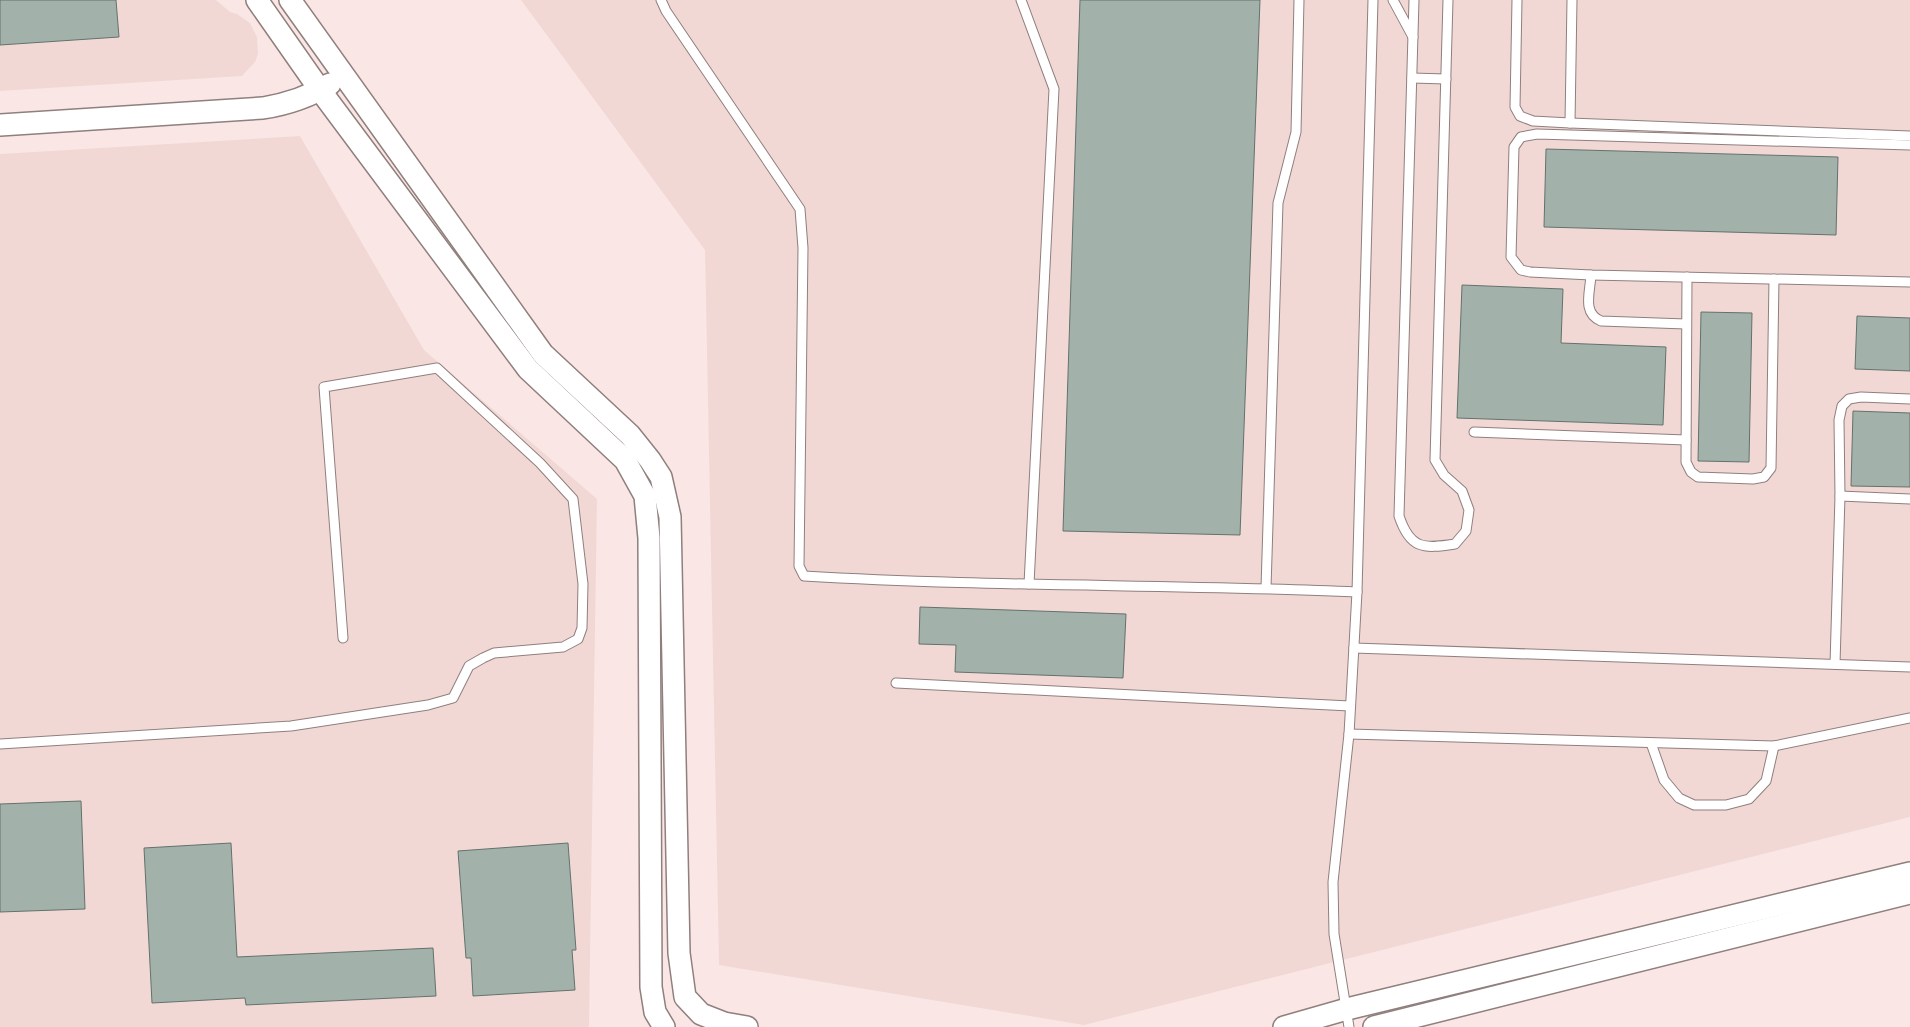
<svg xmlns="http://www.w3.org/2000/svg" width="1910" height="1027" viewBox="0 0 1910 1027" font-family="Ubuntu,sans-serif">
<rect width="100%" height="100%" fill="#fae7e5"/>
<g fill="#f2d8d5">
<polygon points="0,0 216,0 230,12 237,14 250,23 257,37 258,54 255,62 242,76 0,91"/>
<polygon points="521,0 1910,0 1910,817 1084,1025 719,965 705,250"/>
<polygon points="300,136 424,350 597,499 589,1027 0,1027 0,154"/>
</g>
<g fill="#a2b2aa" stroke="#63726b">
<polygon points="0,0 116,0 119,37 0,45"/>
<polygon points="1080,0 1260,0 1240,535 1063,531"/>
<polygon points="1546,149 1838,157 1836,235 1544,227"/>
<polygon points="1462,285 1563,289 1561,343 1666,347 1663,425 1457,418"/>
<polygon points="1701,312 1752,313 1749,462 1698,461"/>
<polygon points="1857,316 1910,318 1910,371 1855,369"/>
<polygon points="1853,411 1910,413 1910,487 1851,486"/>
<polygon points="920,607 1126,614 1123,678 955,672 956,645 919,644"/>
<polygon points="81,801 85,909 0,912 0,804"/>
<polygon points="231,843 237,957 433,948 436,996 246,1005 245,998 152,1003 144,848"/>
<polygon points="568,843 576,950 572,950 575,990 473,996 471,958 466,958 458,851"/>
</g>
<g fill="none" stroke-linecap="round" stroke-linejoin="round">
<g stroke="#8f7f7d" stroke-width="11">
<g id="service">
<path d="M 661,0 L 666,11 L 800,209 L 803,248 L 799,566 L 804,576 C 989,587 1173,584 1357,592"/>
<polyline points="1021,0 1054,89 1029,584"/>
<polyline points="1393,0 1413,37"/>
<path d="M 1414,0 L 1399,516 C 1410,549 1423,549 1455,544 L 1466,531 L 1469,510 L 1462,491 L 1444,475 L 1435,460 L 1448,0"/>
<polyline points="1517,0 1515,107 1520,116 1533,121 1570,123 1910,136"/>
<polyline points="1412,78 1446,79"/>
<polyline points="1570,123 1572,0"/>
<polyline points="1910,145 1537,134 1521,137 1514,147 1511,257 1521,270 1530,272 1591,275 1910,282"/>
<path d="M 1591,275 C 1590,293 1582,313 1601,321 L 1686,324"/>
<polyline points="1687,277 1686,462 1691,472 1698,477 1753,479 1764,477 1771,468 1774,279"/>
<polyline points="1474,432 1686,440"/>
<polyline points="1840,496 1910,499"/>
<polyline points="1266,588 1278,203 1296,132 1299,0"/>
<polyline points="1354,648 1910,667"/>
<polyline points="1835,664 1840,496 1839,420 1842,406 1849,399 1861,397 1910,399"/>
<polyline points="896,683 1350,706"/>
<polyline points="1349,734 1774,746 1910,718"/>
<polyline points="1651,743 1664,780 1679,798 1694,805 1726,805 1749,799 1766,781 1774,746"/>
<polyline points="0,744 291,726 428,705 453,698 469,666 483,658 494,653 563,647 578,639 582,628 583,584 573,499 540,463 437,368 324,387 343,638"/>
<polyline points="1349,1027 1334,934 1333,882 1349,734 1357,592 1373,0"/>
</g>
</g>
<g stroke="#8f7f7d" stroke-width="24">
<g id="tertiary">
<polyline points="257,0 320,90 528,369 625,460 645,496 649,538 651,987 655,1012 664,1027"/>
<polyline points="290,0 543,354 630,435 650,460 661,477 670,517 679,953 685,997 701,1014 724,1023 747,1027"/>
<path d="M 0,125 L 263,108 C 288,104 309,97 330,84"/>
<polyline points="1284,1027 1347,1009 1910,873"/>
<polyline points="1374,1027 1910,893"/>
</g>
</g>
<use href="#service" stroke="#fff" stroke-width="9"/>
<use href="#tertiary" stroke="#fff" stroke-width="21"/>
</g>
</svg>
